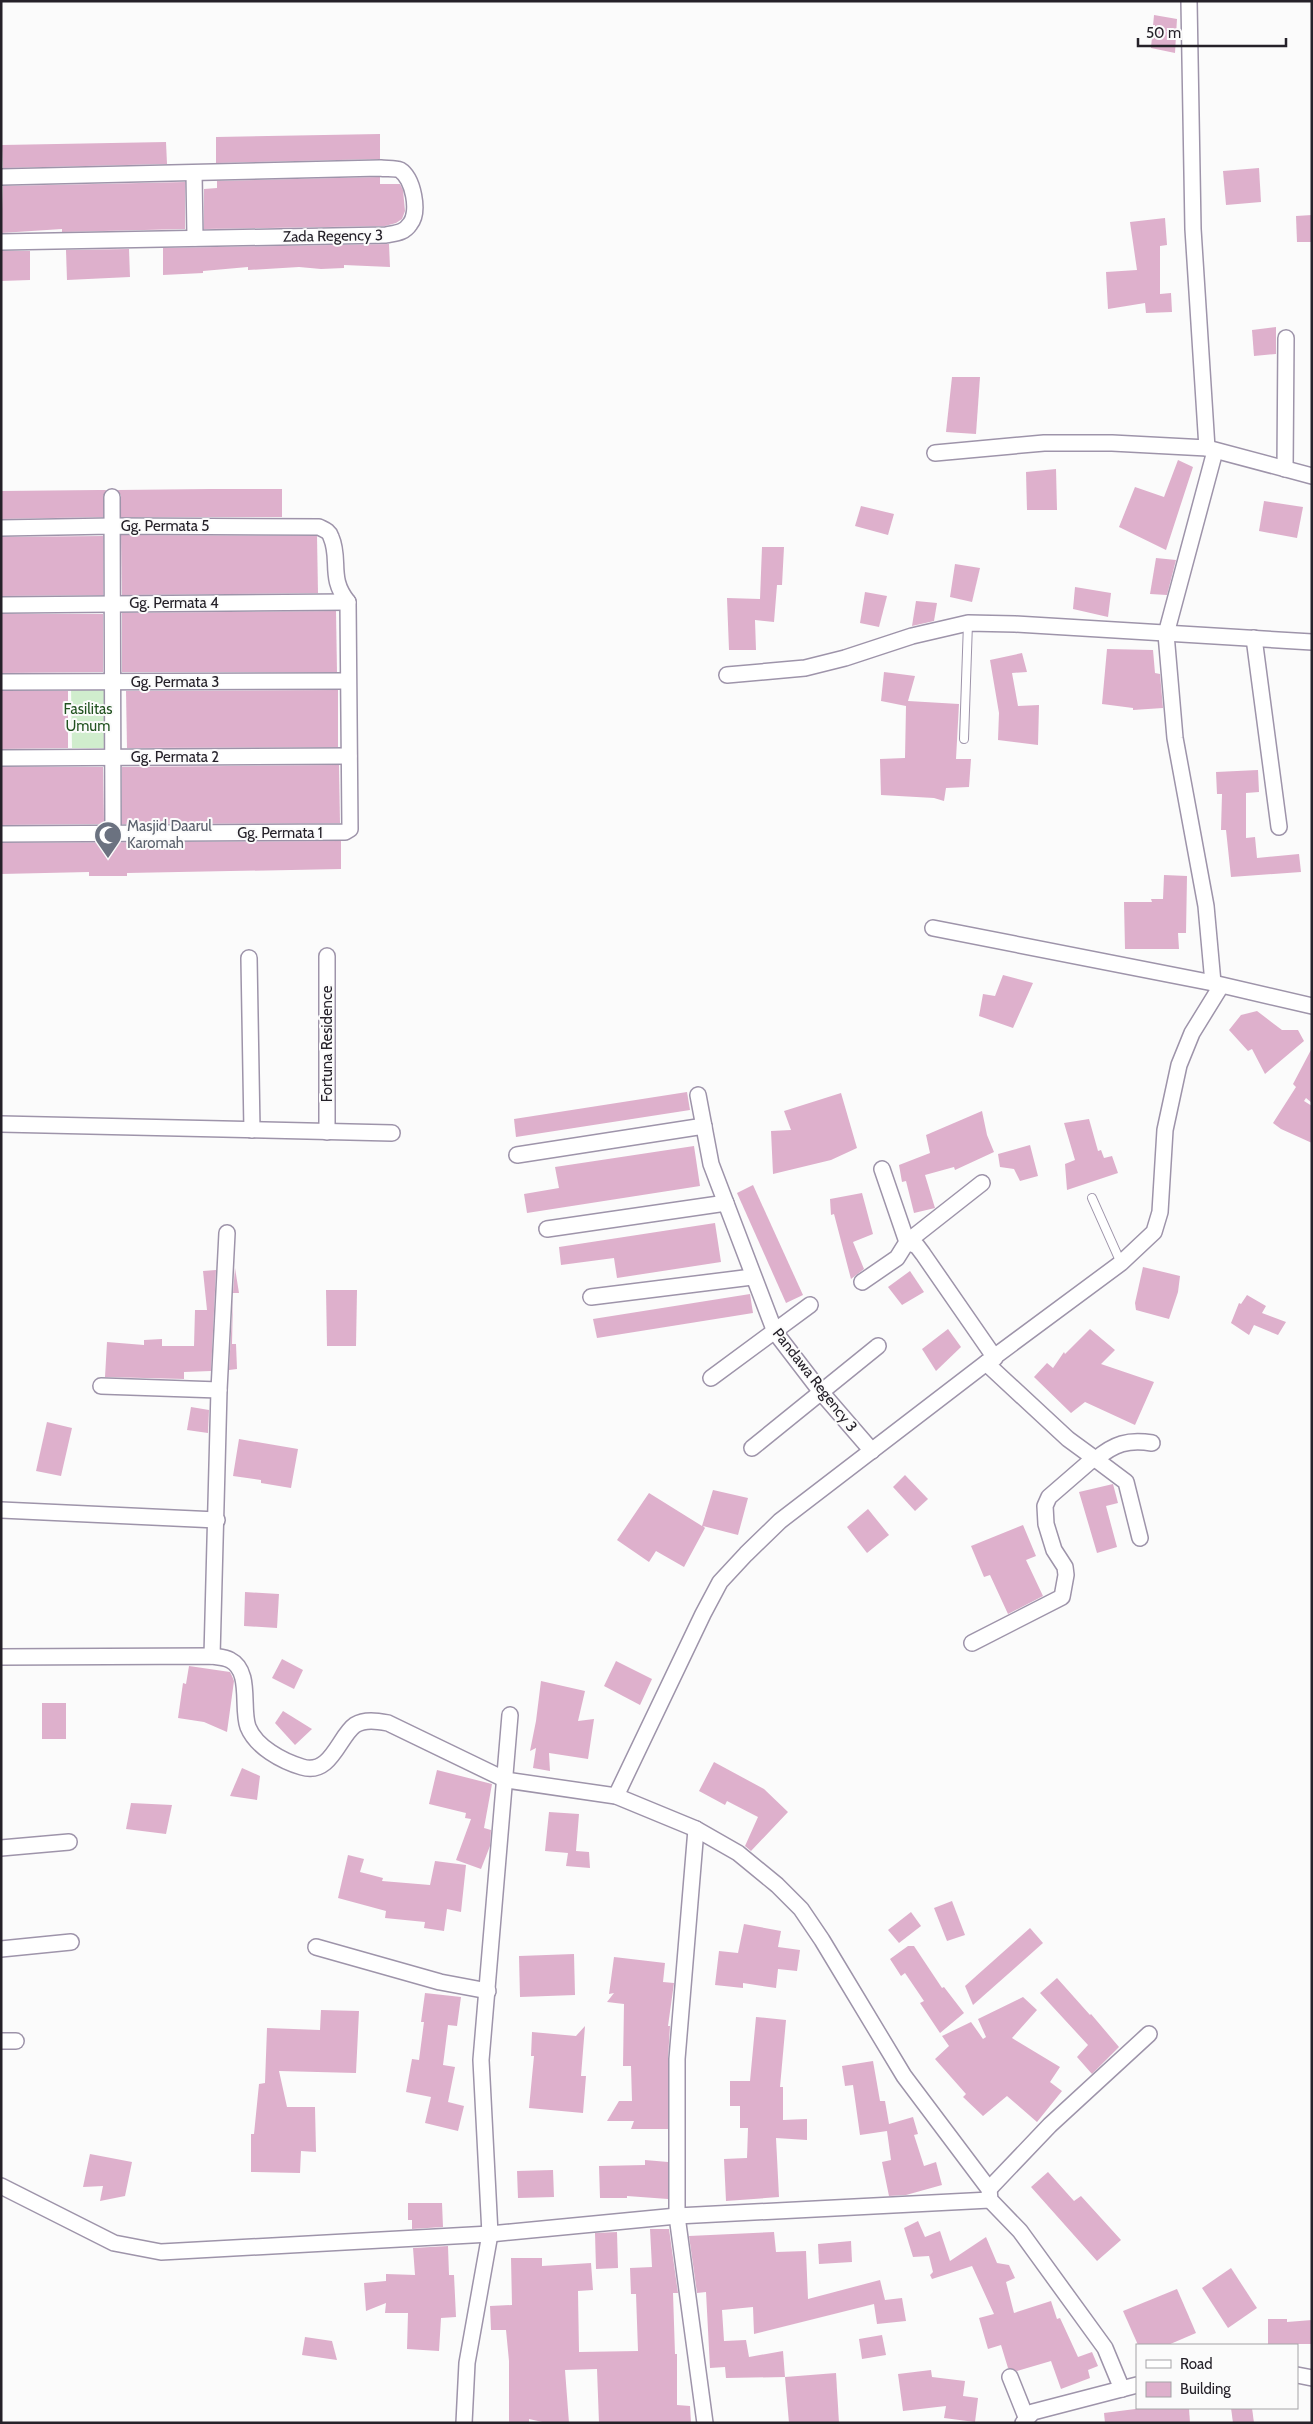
<svg xmlns="http://www.w3.org/2000/svg" width="1313" height="2424" viewBox="0 0 1313 2424" font-family="Cabin,sans-serif">
<rect width="100%" height="100%" fill="#fbfbfb"/>
<polygon fill="#d0edcd" points="104,686 105,748 72,748 71,687"/>
<g fill="#deb0cc">
<polygon points="1154,15 1177,19 1175,53 1151,48"/>
<polygon points="380,134 380,159 216,163 216,137"/>
<polygon points="166,142 167,164 3,168 2,145"/>
<polygon points="1259,168 1261,202 1226,205 1223,171"/>
<polygon points="380,177 380,184 400,184 403,190 405,211 402,219 396,223 385,226 204,229 204,189 217,188 217,181"/>
<polygon points="185,182 185,229 62,232 62,229 1,233 3,186"/>
<polygon points="1312,215 1312,242 1297,242 1296,216"/>
<polygon points="1165,218 1167,245 1160,246 1160,294 1171,293 1172,312 1146,313 1145,303 1108,309 1106,272 1137,270 1130,222"/>
<polygon points="389,244 390,267 344,265 344,268 321,269 299,267 248,270 248,267 203,271 203,273 163,275 163,248"/>
<polygon points="129,249 130,277 67,280 66,250"/>
<polygon points="1,251 30,251 30,280 1,281"/>
<polygon points="1276,327 1276,354 1254,356 1252,330"/>
<polygon points="952,377 980,377 976,434 946,432"/>
<polygon points="1178,460 1193,467 1166,550 1119,527 1135,487 1164,497"/>
<polygon points="1056,469 1057,510 1027,510 1026,472"/>
<polygon points="211,489 282,489 282,517 121,517 121,496 118,490"/>
<polygon points="99,490 106,490 103,497 103,517 1,519 1,491"/>
<polygon points="1264,501 1303,507 1297,538 1259,531"/>
<polygon points="861,506 894,514 888,535 855,526"/>
<polygon points="121,535 317,536 318,593 122,595"/>
<polygon points="103,536 103,595 1,596 1,537"/>
<polygon points="762,547 784,547 782,585 777,585 774,622 755,620 756,650 729,650 727,598 760,599"/>
<polygon points="1156,558 1176,560 1167,595 1150,594"/>
<polygon points="955,564 980,568 972,602 950,597"/>
<polygon points="1075,587 1111,593 1108,617 1073,609"/>
<polygon points="865,592 887,596 879,627 860,623"/>
<polygon points="916,601 937,603 934,621 912,626"/>
<polygon points="336,611 337,672 122,672 122,613"/>
<polygon points="1,614 103,614 103,672 1,673"/>
<polygon points="1107,649 1153,650 1155,673 1160,674 1163,708 1133,710 1133,708 1102,704"/>
<polygon points="1022,653 1027,672 1012,673 1018,706 1039,705 1038,745 998,740 999,713 990,660"/>
<polygon points="884,672 915,676 908,701 959,704 956,759 971,759 969,787 946,788 944,801 934,798 881,795 880,759 905,758 906,706 881,701"/>
<polygon points="338,690 338,747 127,748 126,691"/>
<polygon points="1,691 68,691 68,748 1,749"/>
<polygon points="339,765 340,823 122,824 122,767"/>
<polygon points="1,767 103,767 104,824 1,825"/>
<polygon points="1258,770 1259,792 1246,793 1246,838 1255,837 1257,858 1299,854 1301,872 1231,877 1226,830 1221,830 1222,794 1217,794 1216,772"/>
<polygon points="341,841 341,869 127,873 127,876 89,876 89,872 1,874 1,843"/>
<polygon points="1164,875 1187,876 1186,933 1178,933 1179,949 1125,949 1124,902 1152,902 1151,899 1163,899"/>
<polygon points="1003,975 1033,983 1013,1028 979,1016 983,994 995,996"/>
<polygon points="1257,1011 1282,1030 1298,1030 1304,1041 1265,1074 1252,1049 1248,1051 1229,1030 1241,1015"/>
<polygon points="1312,1048 1312,1103 1306,1098 1304,1101 1312,1106 1312,1143 1281,1129 1273,1123 1296,1087 1293,1084"/>
<polygon points="687,1092 690,1110 516,1137 514,1119"/>
<polygon points="841,1093 857,1148 831,1160 773,1174 771,1131 791,1130 784,1111"/>
<polygon points="982,1111 987,1135 994,1152 955,1170 954,1167 925,1175 935,1208 914,1213 906,1181 902,1182 899,1165 930,1153 926,1135"/>
<polygon points="1089,1119 1098,1151 1101,1150 1104,1158 1112,1156 1118,1173 1067,1190 1065,1164 1075,1160 1064,1123"/>
<polygon points="1030,1145 1038,1176 1020,1181 1014,1169 1000,1167 998,1154"/>
<polygon points="694,1146 700,1186 527,1213 524,1194 559,1188 555,1167"/>
<polygon points="753,1185 803,1295 786,1303 737,1193"/>
<polygon points="862,1193 873,1234 853,1242 864,1269 851,1279 834,1214 831,1215 830,1199"/>
<polygon points="715,1223 721,1262 617,1278 614,1258 561,1265 559,1247"/>
<polygon points="1143,1267 1180,1276 1178,1292 1169,1319 1136,1310 1135,1303"/>
<polygon points="235,1268 239,1293 233,1293"/>
<polygon points="216,1270 211,1371 184,1372 184,1379 105,1377 107,1342 144,1345 144,1340 162,1339 162,1346 194,1346 195,1310 207,1310 203,1271"/>
<polygon points="910,1271 924,1292 902,1305 888,1287"/>
<polygon points="326,1290 357,1290 356,1346 327,1346"/>
<polygon points="750,1294 753,1313 597,1338 593,1319"/>
<polygon points="1247,1295 1266,1306 1262,1313 1286,1322 1278,1335 1254,1325 1249,1335 1231,1323 1239,1303 1241,1304"/>
<polygon points="233,1297 232,1344 236,1344 237,1369 229,1370"/>
<polygon points="948,1329 961,1347 936,1371 922,1349"/>
<polygon points="1090,1329 1115,1350 1101,1364 1154,1382 1135,1425 1085,1402 1071,1413 1034,1377 1047,1363 1053,1368 1064,1352 1065,1354"/>
<polygon points="191,1407 209,1410 208,1433 187,1430"/>
<polygon points="47,1422 72,1428 61,1476 36,1471"/>
<polygon points="239,1439 298,1449 291,1488 261,1483 261,1480 233,1476"/>
<polygon points="905,1475 928,1499 915,1511 893,1487"/>
<polygon points="1113,1484 1118,1503 1106,1506 1117,1547 1097,1553 1079,1492"/>
<polygon points="713,1490 748,1498 738,1535 703,1526 705,1528 684,1567 656,1551 649,1562 617,1540 649,1493 702,1526"/>
<polygon points="868,1509 889,1535 867,1553 847,1527"/>
<polygon points="1023,1525 1036,1556 1026,1560 1043,1596 1008,1614 990,1575 984,1577 971,1546"/>
<polygon points="245,1592 279,1594 277,1628 244,1626"/>
<polygon points="282,1659 303,1670 294,1689 272,1678"/>
<polygon points="616,1661 652,1679 640,1705 604,1686"/>
<polygon points="189,1666 230,1672 232,1676 234,1681 227,1732 204,1722 178,1718 183,1683 186,1684"/>
<polygon points="541,1681 585,1691 578,1721 594,1719 588,1759 549,1753 550,1771 533,1768 536,1748 530,1751 536,1721"/>
<rect x="42" y="1703" width="24" height="36"/>
<polygon points="283,1711 312,1729 295,1745 275,1723"/>
<polygon points="714,1762 764,1789 788,1812 751,1851 745,1846 758,1817 727,1801 725,1805 699,1791"/>
<polygon points="242,1768 260,1776 257,1800 230,1796"/>
<polygon points="437,1770 492,1784 484,1828 491,1830 490,1846 481,1869 456,1860 471,1819 465,1818 466,1813 429,1804"/>
<polygon points="131,1803 172,1805 166,1834 126,1829"/>
<polygon points="549,1812 579,1814 576,1851 589,1852 590,1868 566,1866 568,1853 545,1851"/>
<polygon points="348,1855 364,1859 360,1872 383,1878 382,1881 430,1885 435,1861 466,1865 461,1912 447,1909 444,1931 424,1928 425,1922 385,1918 386,1911 338,1898"/>
<polygon points="952,1901 965,1935 947,1941 934,1908"/>
<polygon points="911,1912 921,1926 899,1943 888,1930"/>
<polygon points="744,1924 781,1931 778,1947 800,1950 797,1971 778,1969 776,1988 743,1983 743,1988 715,1985 719,1951 738,1953"/>
<polygon points="1030,1928 1043,1943 973,2005 965,1986"/>
<polygon points="908,1946 914,1946 942,1988 944,1987 964,2013 940,2033 920,2003 924,2001 905,1973 901,1976 890,1959"/>
<polygon points="574,1954 575,1995 520,1997 519,1956"/>
<polygon points="614,1957 665,1963 663,1982 674,1983 668,2026 670,2026 668,2059 668,2129 631,2129 634,2121 607,2121 619,2101 632,2101 631,2066 623,2066 624,2004 607,2002 614,1993 609,1994"/>
<polygon points="1057,1978 1090,2015 1091,2014 1119,2047 1092,2074 1077,2057 1088,2045 1040,1993"/>
<polygon points="425,1993 461,1997 457,2026 448,2025 443,2065 455,2067 448,2102 464,2106 458,2131 425,2123 431,2097 406,2092 412,2059 419,2060 424,2022 421,2022"/>
<polygon points="1023,1997 1037,2010 1012,2038 1060,2067 1050,2082 1062,2091 1037,2122 1007,2096 983,2116 963,2097 966,2094 935,2059 949,2046 942,2036 971,2022 983,2039 986,2037 978,2019"/>
<polygon points="321,2010 359,2011 356,2073 279,2071 287,2107 315,2107 316,2152 301,2151 300,2173 251,2172 251,2134 254,2134 259,2084 265,2083 267,2028 320,2030"/>
<polygon points="756,2017 786,2020 780,2087 783,2087 783,2120 807,2119 807,2140 776,2138 779,2197 726,2201 724,2159 747,2158 748,2128 740,2128 740,2106 730,2106 730,2081 750,2081"/>
<polygon points="585,2026 581,2076 586,2076 583,2113 529,2108 534,2056 531,2056 532,2032 576,2036"/>
<polygon points="873,2061 880,2101 885,2101 889,2124 913,2117 918,2134 914,2135 924,2166 936,2162 942,2185 906,2195 889,2196 882,2162 891,2160 887,2131 860,2135 853,2085 845,2086 842,2066"/>
<polygon points="90,2154 132,2162 125,2196 100,2201 103,2186 83,2187"/>
<polygon points="645,2160 668,2162 668,2199 627,2196 627,2198 600,2198 599,2166 645,2165"/>
<polygon points="553,2170 554,2197 518,2198 517,2171"/>
<polygon points="1048,2172 1074,2201 1081,2196 1121,2240 1097,2261 1031,2187"/>
<polygon points="408,2203 442,2203 443,2227 412,2229 412,2220 408,2220"/>
<polygon points="918,2221 925,2237 940,2231 950,2261 986,2237 997,2263 1009,2265 1015,2278 1006,2282 1014,2313 1051,2301 1057,2319 1060,2318 1078,2357 1092,2352 1098,2366 1088,2370 1090,2378 1061,2389 1051,2361 1017,2371 1008,2368 1001,2345 988,2349 979,2318 994,2314 972,2266 932,2279 930,2275 933,2272 929,2256 913,2257 904,2228"/>
<polygon points="650,2229 669,2229 678,2293 673,2293 675,2354 677,2354 677,2405 690,2406 691,2423 599,2423 597,2369 565,2370 569,2423 547,2423 529,2419 529,2423 509,2423 509,2361 506,2330 491,2330 490,2306 512,2305 511,2258 542,2258 542,2266 591,2263 593,2290 578,2291 579,2352 638,2351 636,2294 631,2294 630,2268 652,2267"/>
<polygon points="617,2232 618,2268 596,2269 595,2233"/>
<polygon points="774,2232 776,2252 806,2251 808,2299 880,2280 885,2300 902,2298 906,2321 877,2324 874,2304 754,2334 753,2307 722,2310 724,2341 746,2340 749,2357 783,2351 785,2377 726,2378 725,2367 710,2368 706,2292 697,2293 689,2236"/>
<polygon points="851,2241 852,2262 819,2264 818,2244"/>
<polygon points="448,2246 449,2275 454,2275 456,2317 441,2318 439,2351 407,2349 408,2313 385,2313 386,2303 366,2311 364,2283 386,2281 386,2274 415,2275 413,2248"/>
<polygon points="1231,2268 1257,2308 1228,2328 1202,2288"/>
<polygon points="1177,2289 1196,2333 1168,2345 1138,2345 1123,2311"/>
<polygon points="1268,2319 1287,2319 1287,2322 1312,2320 1312,2344 1268,2344"/>
<polygon points="882,2335 886,2355 862,2359 859,2339"/>
<polygon points="305,2337 332,2341 337,2360 302,2355"/>
<polygon points="931,2370 932,2377 965,2381 963,2396 978,2398 975,2422 944,2418 946,2406 903,2411 898,2374"/>
<polygon points="836,2373 839,2423 789,2423 785,2377"/>
<polygon points="1143,2408 1189,2408 1190,2423 1105,2423 1104,2413"/>
<polygon points="1231,2408 1252,2408 1254,2423 1233,2423"/>
</g>
<g fill="none" stroke-linecap="round" stroke-linejoin="round">
<g stroke="#9e94aa" stroke-width="10">
<g id="lane">
<polyline points="964,739 968,623"/>
<polyline points="1092,1198 1121,1263"/>
</g>
</g>
<g stroke="#9e94aa" stroke-width="18">
<g id="street">
<polyline points="1189,1 1193,229 1207,448"/>
<polyline points="194,173 195,238"/>
<path d="M 1,177 L 380,168 C 386,169 395,168 400,170 C 413,178 420,212 410,224 C 404,233 396,233 386,235 L 1,242"/>
<polyline points="935,453 1044,443 1112,443 1207,448 1312,476"/>
<polyline points="1285,469 1286,338"/>
<polyline points="112,497 113,834"/>
<path d="M 1,528 L 112,526 L 319,527 C 325,530 329,531 331,537 C 341,560 328,578 348,602 L 350,829 L 345,832 L 1,834"/>
<polyline points="1,605 348,602"/>
<polyline points="1254,638 1279,827"/>
<polyline points="727,675 805,668 845,658 912,636 968,623 1015,624 1312,642"/>
<polyline points="1,682 348,681"/>
<polyline points="1,758 349,756"/>
<polyline points="933,928 1213,983 1312,1006"/>
<polyline points="327,956 327,1132"/>
<polyline points="249,958 252,1130"/>
<polyline points="1213,983 1206,906 1175,738 1166,634 1215,451"/>
<polyline points="698,1095 711,1164 775,1332 821,1392 872,1451"/>
<polyline points="1,1124 392,1133"/>
<polyline points="517,1155 704,1126"/>
<polyline points="982,1183 907,1242 917,1246 923,1254 995,1358"/>
<polyline points="547,1229 726,1203"/>
<polyline points="862,1282 897,1258 907,1242 882,1169"/>
<polyline points="591,1297 752,1277"/>
<polyline points="711,1378 810,1305"/>
<polyline points="101,1386 219,1390"/>
<polyline points="752,1448 878,1346"/>
<polyline points="1094,1458 1126,1482 1140,1538"/>
<path d="M 1096,1459 C 1114,1444 1128,1439 1152,1443"/>
<polyline points="1,1510 217,1520"/>
<polyline points="972,1643 1062,1597 1066,1575 1065,1567 1054,1550 1046,1524 1045,1506 1049,1497 1094,1458 1068,1439 986,1363"/>
<polyline points="212,1656 219,1390 227,1233"/>
<path d="M 1,1657 L 212,1656 C 217,1657 225,1657 230,1660 C 252,1671 241,1708 248,1727 C 256,1747 282,1761 302,1767 C 331,1776 339,1736 355,1725 C 365,1719 377,1721 388,1723 L 506,1780 L 616,1796 L 696,1829 L 738,1853 L 777,1885 L 801,1909 L 822,1940 L 904,2076 L 989,2189 L 990,2200 L 1020,2231 L 1105,2348 L 1122,2389"/>
<polyline points="616,1796 703,1614 720,1582 746,1554 780,1521 986,1363 1121,1263 1154,1232 1160,1212 1165,1130 1179,1065 1192,1033 1221,986"/>
<polyline points="696,1829 677,2059 677,2216 705,2423"/>
<polyline points="1,1848 69,1842"/>
<polyline points="316,1947 440,1982 488,1991"/>
<polyline points="1,1949 71,1942"/>
<polyline points="1,2041 16,2041"/>
<polyline points="1,2186 114,2243 161,2252 490,2234 677,2216 990,2200"/>
<polyline points="989,2189 1050,2125 1149,2034"/>
<polyline points="1297,2375 1312,2378"/>
<polyline points="1010,2377 1026,2417"/>
<polyline points="464,2423 467,2363 490,2234 481,2060 510,1715"/>
<polyline points="1023,2423 1033,2412 1137,2385"/>
</g>
</g>
<use href="#lane" stroke="#fff" stroke-width="8"/>
<use href="#street" stroke="#fff" stroke-width="15"/>
</g>
<defs>
<g id="mosque-pin" transform="scale(1.4375)"><path d="M0 17L-7.5 6A9.5 9.5 0 1 1 7.5 6Z" fill="#6b7280" stroke="#fbfbfb"/><path d="M3.5-4.9A6 6 0 1 0 3.5 4.9A5 5 0 1 1 3.5-4.9Z" fill="#fff"/></g>
</defs>
<g fill-rule="evenodd">
<use href="#mosque-pin" x="108" y="835"/>
</g>
<g text-anchor="middle" stroke-width="4" stroke-linejoin="round" paint-order="stroke">
<g font-size="15" fill="#252129" stroke="#fbfbfb">
<text transform="translate(333 236) rotate(-1)" y="5">Zada Regency 3</text>
<text x="165" y="531">Gg. Permata 5</text>
<text x="174" y="608">Gg. Permata 4</text>
<text x="175" y="687">Gg. Permata 3</text>
<text x="175" y="762">Gg. Permata 2</text>
<text x="280" y="838">Gg. Permata 1</text>
<text transform="translate(327 1044) rotate(-90)" y="5">Fortuna Residence</text>
<text transform="translate(815 1380) rotate(52)" y="5">Pandawa Regency 3</text>
</g>
<g font-size="15" fill="#225220" stroke="#fbfbfb">
<text x="88" y="714">Fasilitas<tspan x="88" dy="17">Umum</tspan></text>
</g>
<g font-size="15" fill="#5b616d" stroke="#fbfbfb" text-anchor="start">
<text x="127" y="831">Masjid Daarul<tspan x="127" dy="17">Karomah</tspan></text>
</g>
</g>
<rect width="1313" height="2424" fill="none" stroke="#252129" stroke-width="5"/>
<rect x="1136" y="2344" width="162" height="65" fill="#fbfbfb" stroke="#a5a4a7"/>
<rect x="1146" y="2360" width="25" height="8" fill="#ffffff" stroke="#a5a4a7"/>
<text x="1180" y="2369" font-size="15" fill="#252129">Road</text>
<rect x="1146" y="2382" width="25" height="15" fill="#deb0cc" stroke="#a5a4a7"/>
<text x="1180" y="2394" font-size="15" fill="#252129">Building</text>
<path d="M1138 38v8h148v-8" fill="none" stroke="#252129" stroke-width="2.5"/>
<text x="1146" y="38" font-size="15" fill="#252129" stroke="#fbfbfb" stroke-width="4" paint-order="stroke">50 m</text>
</svg>
